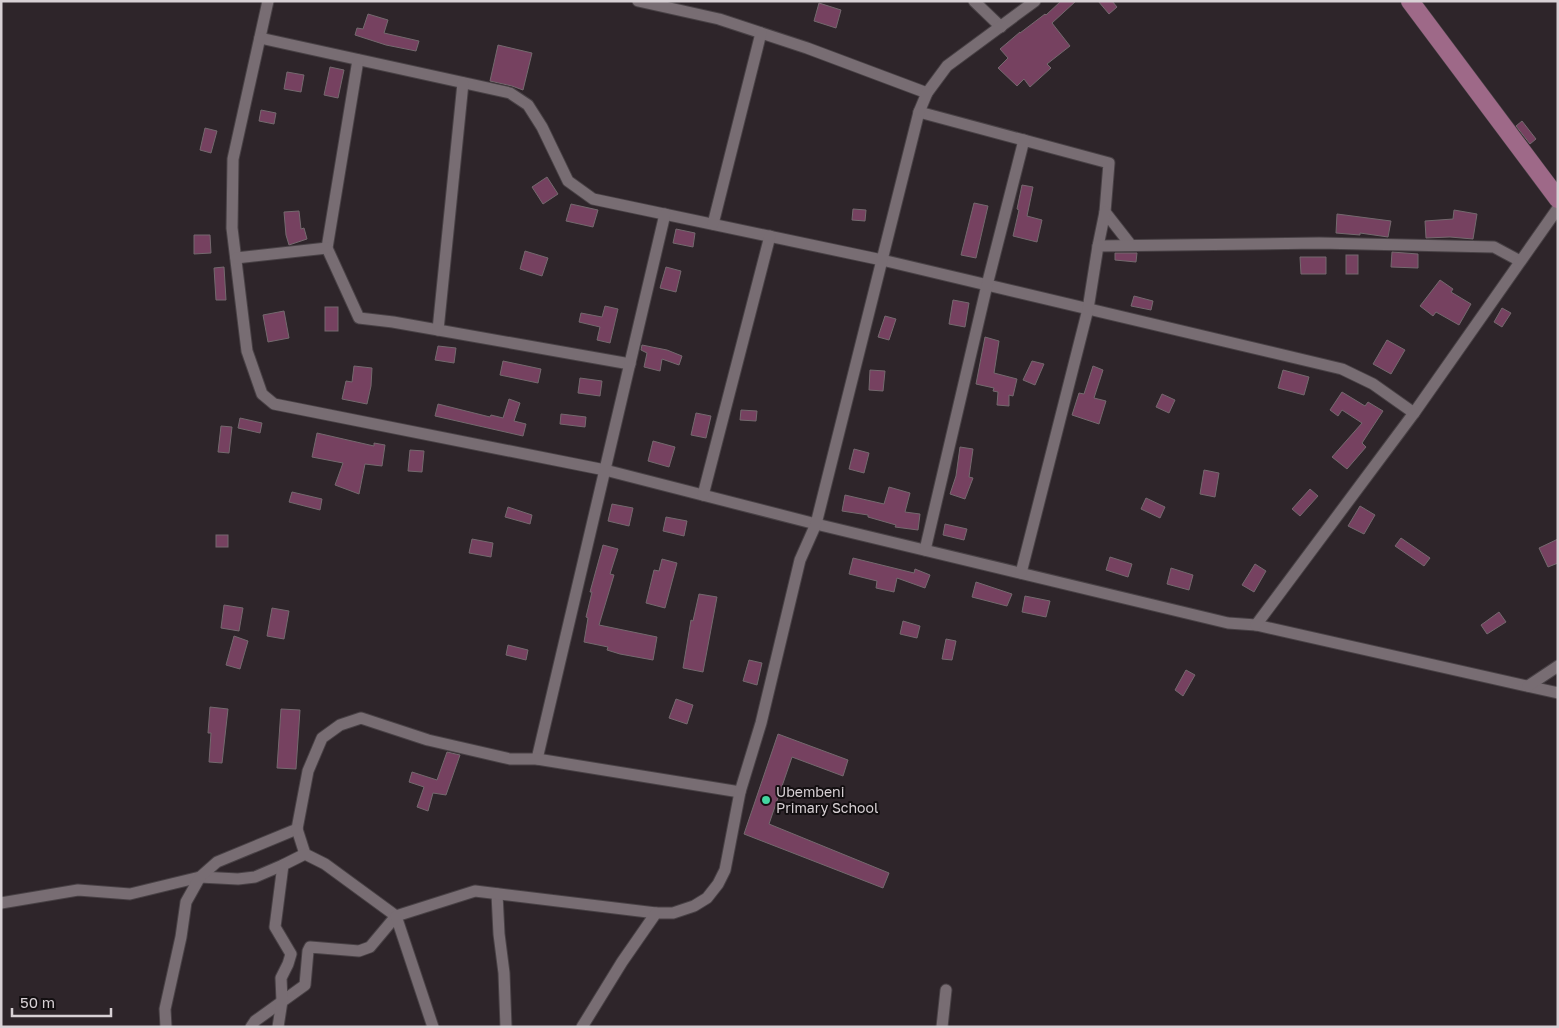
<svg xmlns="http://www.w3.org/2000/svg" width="1559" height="1028" viewBox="0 0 1559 1028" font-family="'Golos Text',sans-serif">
<rect width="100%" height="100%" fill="#2e252a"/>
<g fill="#764160" stroke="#74696e">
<polygon points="1061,1 1076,1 1052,23 1070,46 1047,64 1051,68 1030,87 1024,79 1017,86 998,68 1008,58 1000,49 1020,32 1020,33 1045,14 1046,15"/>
<polygon points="1098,1 1112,1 1117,7 1109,14"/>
<polygon points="819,3 841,10 836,28 814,21"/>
<polygon points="368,14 388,20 384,33 419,41 416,51 386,45 355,35 357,28 363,29"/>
<polygon points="498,45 532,53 523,90 512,86 490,81"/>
<polygon points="330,67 344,70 338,98 324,95"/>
<polygon points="287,72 304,75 301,92 284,89"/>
<polygon points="261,110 276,113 274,124 259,121"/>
<polygon points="1522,121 1536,139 1530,144 1516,126"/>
<polygon points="205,128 217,131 211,153 200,150"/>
<polygon points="547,177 558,194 543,204 532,187"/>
<polygon points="1022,185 1033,187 1027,216 1042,220 1037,242 1013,236 1019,210 1017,209"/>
<polygon points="974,203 988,206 976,258 961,255"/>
<polygon points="571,204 598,210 593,227 566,221"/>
<polygon points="853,209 866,210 865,221 852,220"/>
<polygon points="1454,210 1477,214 1473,239 1450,237 1426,238 1425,221 1453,219"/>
<polygon points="299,211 301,229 304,228 307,239 289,245 286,235 284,212"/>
<polygon points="1337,214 1391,221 1388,237 1360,233 1360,235 1336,233"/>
<polygon points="676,229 695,233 693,247 673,243"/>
<polygon points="194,235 210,235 211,253 194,254"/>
<polygon points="525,251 548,258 542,276 520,269"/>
<polygon points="1392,252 1418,254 1418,268 1391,267"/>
<polygon points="1115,253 1137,253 1136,262 1115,260"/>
<rect x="1346" y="255" width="12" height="19"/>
<polygon points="1300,257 1326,257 1326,274 1301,274"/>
<polygon points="224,267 226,300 216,300 214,268"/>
<polygon points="666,267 681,271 676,292 660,288"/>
<polygon points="1440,280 1453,289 1451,292 1471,304 1459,325 1436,312 1433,316 1420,306"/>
<polygon points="1134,296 1153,301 1151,310 1131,306"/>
<polygon points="953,300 969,303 965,327 949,324"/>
<polygon points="605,306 618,309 610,343 597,340 600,327 579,322 581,313 602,317"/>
<rect x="325" y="307" width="13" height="24"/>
<polygon points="1502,308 1511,313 1502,327 1494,322"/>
<polygon points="284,311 289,338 268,342 263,315"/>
<polygon points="885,316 896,319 889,340 878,337"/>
<polygon points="985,337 999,341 994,373 1017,379 1013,396 1009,395 1009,406 997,405 998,392 993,391 994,388 976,384"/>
<polygon points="1387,340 1405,350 1391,374 1373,364"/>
<polygon points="642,345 667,350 682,356 679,365 662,359 660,371 644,367 647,353 641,350"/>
<polygon points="438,346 456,348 454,363 435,360"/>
<polygon points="503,361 541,369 538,383 500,375"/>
<polygon points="1032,361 1044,364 1035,385 1023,380"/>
<polygon points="354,366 372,368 371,386 367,404 342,399 346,381 352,382"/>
<polygon points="1093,366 1103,370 1094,398 1106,401 1099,424 1072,415 1079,393 1084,394"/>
<polygon points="870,370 885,371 883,391 869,390"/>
<polygon points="1283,370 1309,377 1304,395 1278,388"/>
<polygon points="580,378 602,381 600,396 578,393"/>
<polygon points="1342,392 1365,406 1368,402 1383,411 1362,443 1366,447 1347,469 1332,457 1362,423 1342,410 1338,416 1330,410"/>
<polygon points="1162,394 1175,400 1169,413 1156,407"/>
<polygon points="509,399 520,403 514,421 526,424 523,436 435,416 438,404 490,417 491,415 503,418"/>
<polygon points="741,410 757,411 756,421 740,420"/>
<polygon points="696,413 711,416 706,438 691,435"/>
<polygon points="561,414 586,417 585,427 560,424"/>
<polygon points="240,418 262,423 260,433 238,428"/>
<polygon points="221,426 232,427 229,453 218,452"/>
<polygon points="317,433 374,446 374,443 385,445 382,466 365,464 359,494 335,485 343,463 312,457"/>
<polygon points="653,441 675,447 669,467 648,461"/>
<polygon points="960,447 973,449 969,477 973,478 965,499 950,494 956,476"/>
<polygon points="854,449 869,453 864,473 849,469"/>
<polygon points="410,450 424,451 422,472 408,471"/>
<polygon points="1204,470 1219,473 1215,497 1200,494"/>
<polygon points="889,487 910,493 905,512 920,514 918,530 895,527 896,525 868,517 868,515 842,511 845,495 884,504"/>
<polygon points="1310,489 1318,496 1300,516 1292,509"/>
<polygon points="292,492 322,499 320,510 289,502"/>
<polygon points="1146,498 1165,507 1160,518 1141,509"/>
<polygon points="612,504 633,508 629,526 608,521"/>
<polygon points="1360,506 1375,515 1364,534 1348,526"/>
<polygon points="508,507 532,515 530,524 505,517"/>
<polygon points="666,517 687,521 684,536 663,531"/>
<polygon points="945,524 967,529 964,540 943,535"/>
<rect x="216" y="535" width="12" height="12"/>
<polygon points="1401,538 1430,558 1424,566 1395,546"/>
<polygon points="472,539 493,543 491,557 469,553"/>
<polygon points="1558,539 1558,563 1548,567 1539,548"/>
<polygon points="603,545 618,549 610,574 614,575 599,625 657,637 653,660 620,654 607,650 608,647 584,642 588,618 586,617 592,592 590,592"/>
<polygon points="1110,557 1132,564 1128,577 1106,570"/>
<polygon points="853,558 914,573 915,569 930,575 925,588 897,578 894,592 876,588 877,581 849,574"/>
<polygon points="662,559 677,563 665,608 646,603 654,570 659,571"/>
<polygon points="1255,564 1266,571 1254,592 1242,585"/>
<polygon points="1171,568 1193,575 1189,590 1167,584"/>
<polygon points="976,582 1012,594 1007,606 972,597"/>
<polygon points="699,594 717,597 703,672 683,668 691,620 693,621"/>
<polygon points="1025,596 1050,601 1046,617 1022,612"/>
<polygon points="224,605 243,608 239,631 221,628"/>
<polygon points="272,608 289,611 284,639 267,636"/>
<polygon points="1499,612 1506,622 1487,634 1481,625"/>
<polygon points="903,621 920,626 917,638 900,634"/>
<polygon points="234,636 248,641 240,669 226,665"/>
<polygon points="946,639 956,641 952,660 942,659"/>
<polygon points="508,645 528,650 526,660 506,655"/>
<polygon points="749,660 762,663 757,685 743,681"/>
<polygon points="1186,670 1195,675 1183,696 1175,690"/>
<polygon points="676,699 693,705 687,724 669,718"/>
<polygon points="210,707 228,709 222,763 209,762 211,733 208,733"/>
<polygon points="281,709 300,710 296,769 277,768"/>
<polygon points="778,734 848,760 843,776 792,757 769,824 889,873 883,888 744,834"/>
<polygon points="447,752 460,755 446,795 433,793 428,811 417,807 424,787 409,782 412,772 437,780"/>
</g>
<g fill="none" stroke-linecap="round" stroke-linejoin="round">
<g stroke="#484145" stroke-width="13">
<g id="street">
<polyline points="268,1 233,159 232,228 247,351 262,394 274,404 605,470 816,524 1228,623 1256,625 1558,693"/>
<polyline points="638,1 719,19 807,48 927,93"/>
<polyline points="974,1 1001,27"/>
<polyline points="260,38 510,93 528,105 542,127 568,181 593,199 882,260 1342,369 1373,384 1414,413"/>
<polyline points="358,60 327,248 359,318 393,322 630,364"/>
<polyline points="919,112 1109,163 1105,212 1130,244"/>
<polyline points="713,224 761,33"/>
<polyline points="1098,246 1105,212"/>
<polyline points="236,258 327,248"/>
<polyline points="438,330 463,83"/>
<polyline points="703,495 770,236"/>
<polyline points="925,550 987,285 1024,140"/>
<polyline points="1021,573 1088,309 1098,246 1319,243 1494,247 1520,261"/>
<polyline points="1256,625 1414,413 1558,208"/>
<polyline points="1528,686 1558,666"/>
<polyline points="537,759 665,214"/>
<polyline points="497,894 499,934 504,973 506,1027"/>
<polyline points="1,903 78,890 130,894 200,877 238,879 255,877 283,865"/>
<polyline points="166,1027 165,1009 181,937 186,902 200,877 217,862 297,829 308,771 322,738 340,725 361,718 428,740 510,759 537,759 740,792"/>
<polyline points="251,1027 255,1021 305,985 308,951 310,947 359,951 370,947 396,916 325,864 305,854 297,829"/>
<polyline points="278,1027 282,1001 281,978 288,964 291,954 275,927 283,865 305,854"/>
<polyline points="433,1027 396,916 475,891 656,913"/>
<polyline points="582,1027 622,962 656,913 673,913 694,906 707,898 718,884 725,870 740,792 761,723 800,560 816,524 919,112 927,93 947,66 1035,1"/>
<polyline points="942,1027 946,990"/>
</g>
</g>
<g stroke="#484145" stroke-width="19">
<polyline id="primary" points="1410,1 1558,199"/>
</g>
<use href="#street" stroke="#786d73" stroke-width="11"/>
<use href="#primary" stroke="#9e6988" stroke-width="18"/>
</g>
<circle fill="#43d4a0" stroke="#130f11" stroke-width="2" cx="766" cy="800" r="5"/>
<g text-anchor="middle" stroke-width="4" stroke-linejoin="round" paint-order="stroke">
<g font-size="14" fill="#d8d1d5" stroke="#130f11" text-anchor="start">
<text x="776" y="797">Ubembeni<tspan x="776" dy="16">Primary School</tspan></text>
</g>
</g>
<rect width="1559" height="1028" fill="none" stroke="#d8d1d5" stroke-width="5"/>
<path d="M12 1008v8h99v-8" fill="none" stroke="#d8d1d5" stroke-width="2.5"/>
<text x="20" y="1008" font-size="15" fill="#d8d1d5" stroke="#130f11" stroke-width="4" paint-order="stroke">50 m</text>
</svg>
